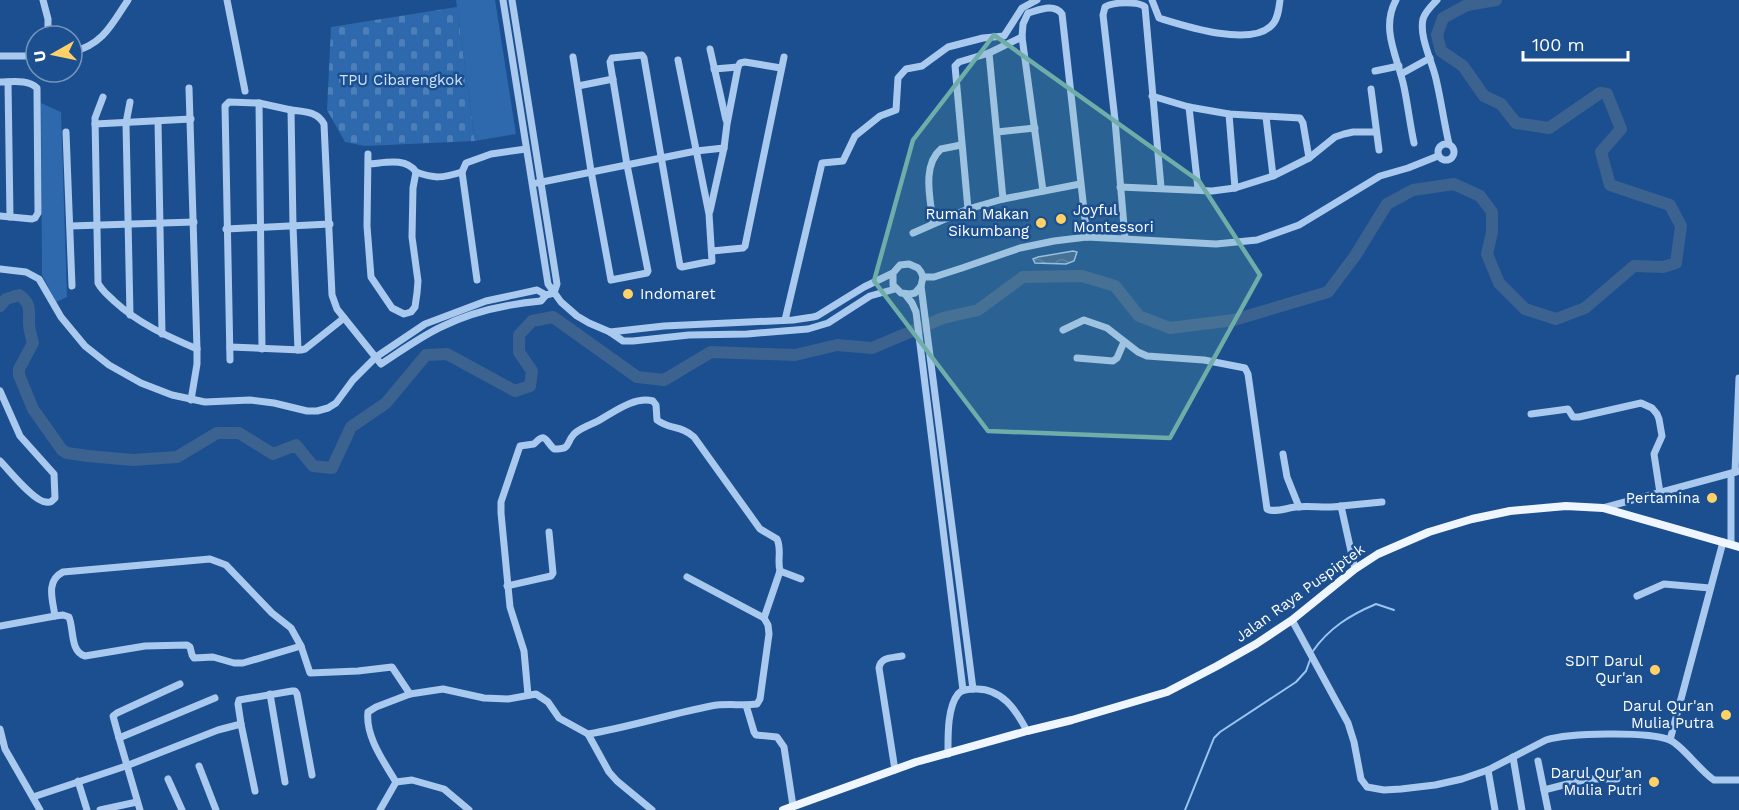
<svg xmlns="http://www.w3.org/2000/svg" width="1739" height="810" viewBox="0 0 1739 810" font-family="'Work Sans',sans-serif">
<defs>
<pattern id="cemetery-stones" width="16" height="16" patternUnits="userSpaceOnUse" patternTransform="scale(1.5)"><rect width="16" height="16" fill="#2e69ad"/><path d="M2 7V4a2 2 0 0 1 4 0v3zM10 15v-3a2 2 0 0 1 4 0v3z" fill="#4d80b9"/></pattern>
<pattern id="water-waves" width="16" height="10" patternUnits="userSpaceOnUse" patternTransform="scale(1.5)"><rect width="16" height="10" fill="#3c6290"/><path d="M0 5q4-4 8 0t8 0" fill="none" stroke="#597aa1"/></pattern>
</defs>
<rect width="100%" height="100%" fill="#1b4f8f"/>
<polygon fill="url(#cemetery-stones)" points="457,7 475,141 365,146 345,142 327,110 331,27"/>
<g fill="#2e69ad">
<polygon points="456,0 495,0 516,134 475,141"/>
<polygon points="41,103 61,112 67,297 56,302 42,275"/>
</g>
<polygon fill="url(#water-waves)" stroke="#9cc4f0" stroke-width="1.5" points="1073,251 1077,252 1074,261 1066,264 1035,263 1033,259 1038,257"/>
<g fill="none" stroke-linecap="round" stroke-linejoin="round">
<g stroke="#9cc4f0" stroke-width="2">
<path d="M 1313,651 C 1329,628 1350,615 1376,604 L 1394,610"/>
<polyline points="1185,810 1214,738 1220,732 1296,682 1306,671 1310,660"/>
</g>
<path stroke="#3c6290" stroke-width="12" d="M 0,306 L 6,299 L 19,295 C 31,303 29,310 29,323 C 29,330 31,336 33,343 L 19,369 L 19,375 L 33,409 L 62,450 L 67,453 L 88,456 L 133,460 L 177,457 L 217,433 L 239,433 L 273,454 L 296,445 L 313,466 L 332,468 L 351,427 L 386,403 L 426,355 L 447,354 L 515,391 L 530,386 L 532,371 L 519,352 L 519,335 L 532,321 L 553,317 L 637,377 L 664,380 L 711,352 L 795,355 L 837,345 L 872,348 L 943,318 L 978,310 L 1023,277 L 1082,276 L 1115,286 L 1139,316 L 1170,328 L 1234,320 L 1328,292 L 1355,256 L 1387,204 L 1413,190 L 1454,184 L 1480,196 L 1492,212 L 1492,232 L 1487,254 L 1499,283 L 1525,309 L 1556,319 L 1585,308 L 1634,266 L 1663,267 L 1676,263 L 1681,226 L 1670,205 L 1610,185 L 1601,152 L 1621,129 L 1607,94 L 1600,93 L 1549,128 L 1516,123 L 1501,104 L 1484,96 L 1463,66 L 1441,51 L 1437,35 L 1443,18 L 1467,5 L 1496,0"/>
<g stroke="#a9c9ee" stroke-width="7">
<polyline points="43,0 48,19 48,36"/>
<polyline points="227,0 245,91"/>
<polyline points="503,0 548,284 561,302 577,316 589,323 610,332 623,341 633,341 689,335 747,334 808,329 828,323 870,296 895,289"/>
<polyline points="512,0 557,284 554,293"/>
<path d="M 1152,0 L 1159,18 C 1185,26 1249,47 1271,26 C 1278,20 1279,8 1280,0"/>
<path d="M 1396,0 C 1380,29 1398,58 1404,87 C 1408,106 1410,125 1414,143"/>
<path d="M 1437,0 C 1432,5 1425,12 1423,19 C 1419,37 1432,61 1436,79 C 1441,100 1444,122 1449,144"/>
<polyline points="710,49 726,120"/>
<path d="M 72,52 C 103,45 112,24 128,0"/>
<polyline points="989,53 1003,199"/>
<polyline points="0,56 36,56"/>
<polyline points="573,57 591,171 611,280 647,273 648,271 627,165 610,62 612,58 642,55 644,58 680,266 682,267 712,261 709,214 678,60"/>
<polyline points="714,69 738,67"/>
<polyline points="1375,71 1399,66"/>
<polyline points="1401,74 1430,58"/>
<path d="M 0,82 C 12,82 28,79 37,88 L 38,213 L 35,218 L 32,219 L 0,216"/>
<polyline points="8,82 10,217"/>
<polyline points="578,86 613,79"/>
<polyline points="189,88 197,349 197,364 191,400"/>
<polyline points="1371,89 1379,150"/>
<polyline points="1152,96 1189,107 1229,114 1300,118 1303,123 1309,158"/>
<path d="M 103,97 L 95,118 L 98,283 C 102,291 108,295 114,301 C 139,324 167,336 197,349"/>
<polyline points="259,103 262,349"/>
<polyline points="1189,107 1198,189"/>
<polyline points="1229,114 1235,188"/>
<polyline points="1266,117 1273,176"/>
<polyline points="158,121 162,334"/>
<polyline points="95,124 191,119"/>
<polyline points="66,132 72,286"/>
<polyline points="997,132 1035,128"/>
<circle cx="1446" cy="152" r="8"/>
<path d="M 368,154 L 367,226 L 371,277 L 392,308 L 404,314 L 411,312 L 415,307 L 417,293 L 418,281 L 412,237 L 413,188 L 416,172 C 406,157 384,163 369,164"/>
<path d="M 416,172 C 435,179 442,178 462,172 L 477,280"/>
<polyline points="462,172 466,163 491,154 526,149"/>
<polyline points="537,183 696,151 724,148"/>
<polyline points="1120,187 1212,191 1235,188 1273,176 1309,158 1335,137 1344,134 1353,132 1376,132"/>
<path d="M 1043,191 L 1022,37 L 1023,24 L 1028,13 C 1039,10 1054,3 1062,14 L 1087,237"/>
<polyline points="968,209 955,66 959,62 989,53 1022,37"/>
<polyline points="710,211 724,148 727,124 738,67 740,63 745,62 781,68"/>
<path d="M 933,223 C 931,201 921,166 941,149 L 961,145"/>
<polyline points="70,226 194,222"/>
<polyline points="226,229 330,224"/>
<polyline points="913,233 968,209 1003,199 1080,184"/>
<path d="M 1125,238 L 1115,120 L 1103,15 L 1105,7 C 1113,2 1138,1 1145,7 L 1161,187"/>
<polyline points="712,251 743,248 745,246 784,57"/>
<polyline points="0,269 26,272 39,279 61,317 85,346 109,365 141,383 172,395 205,402 250,400 274,403 307,411 317,411 328,408 336,403 353,380 376,357 425,324 486,301 537,290 546,295"/>
<polyline points="923,277 934,277 962,268 1020,248 1054,241 1087,237 1216,244 1257,240 1299,225 1380,176 1408,168 1438,156"/>
<polyline points="921,286 973,689"/>
<polyline points="905,294 912,303 916,312 963,690"/>
<polyline points="130,315 126,123 130,102"/>
<polyline points="785,320 822,163 843,161 855,136 880,116 896,110 898,78 906,69 922,66 948,47 983,38 1004,36 1022,8 1037,0"/>
<path d="M 1063,330 L 1084,320 L 1107,328 L 1138,352 L 1147,356 L 1204,360 L 1245,368 L 1248,374 L 1267,509 C 1275,513 1286,508 1296,507 C 1311,505 1326,509 1341,506 L 1355,569"/>
<polyline points="610,332 664,326 793,320 813,317 817,316 864,287 893,273 900,265 909,264 918,268 921,272 923,277 921,286 915,293 910,294 901,293 893,285 893,273"/>
<polyline points="230,347 301,350 305,349 344,318"/>
<path d="M 298,350 L 293,226 L 291,110 C 304,112 317,111 324,124 L 332,295 L 337,309 L 381,364 C 401,351 420,337 441,327 C 471,312 508,304 541,301 L 546,295 L 554,293"/>
<polyline points="1077,358 1113,361 1117,358 1124,342"/>
<polyline points="230,360 225,106 229,102 259,103 291,110"/>
<path d="M 0,391 L 20,436 L 54,474 L 55,498 C 52,501 51,503 46,502 C 34,502 9,470 0,461"/>
<polyline points="1531,414 1568,409 1573,417 1579,417 1641,403 1652,408 1657,414 1659,419 1662,436 1654,454 1660,493"/>
<polyline points="1283,454 1287,477 1299,507"/>
<polyline points="1735,472 1739,378"/>
<polyline points="1731,474 1731,544"/>
<polyline points="1341,506 1382,502"/>
<polyline points="1603,508 1739,471"/>
<polyline points="687,577 764,618"/>
<polyline points="507,586 551,576 553,573 549,532"/>
<polyline points="1637,596 1664,584 1710,588"/>
<path d="M 55,616 L 63,615 L 69,617 C 74,629 70,652 85,656 L 145,646 L 187,645 L 190,647 L 192,655 L 194,658 L 213,657 L 234,663 L 243,663 L 301,646"/>
<path d="M 1292,620 L 1348,723 L 1354,742 L 1361,779 L 1367,787 L 1384,790 L 1401,789 L 1435,785 L 1462,779 L 1488,770 L 1546,740 C 1568,733 1648,731 1670,740 C 1683,746 1700,771 1714,780 L 1739,780"/>
<path d="M 0,626 L 55,616 C 53,601 45,581 63,572 L 210,559 L 226,565 L 272,613 L 291,628 L 301,646 L 310,673 L 358,671 L 392,667 L 410,694"/>
<polyline points="270,694 285,782"/>
<path d="M 528,695 L 524,651 L 510,607 L 501,513 L 501,502 L 520,446 L 534,444 C 546,431 545,441 554,449 C 572,449 565,444 574,434 C 579,429 589,425 596,422 C 613,413 633,396 653,401 L 656,405 L 657,420 C 670,430 681,425 694,437 L 760,529 L 777,539 C 782,550 777,560 780,571"/>
<polyline points="746,705 754,732 756,735 777,737 784,747 793,806"/>
<polyline points="241,724 255,791"/>
<polyline points="0,729 5,749 40,810"/>
<path d="M 588,734 C 630,727 670,714 711,706 C 726,703 742,706 757,704 L 760,699 L 769,634 L 768,625 L 764,618 L 778,577 L 780,571 L 801,579"/>
<polyline points="119,738 113,716 117,713 180,684"/>
<polyline points="1670,740 1723,542"/>
<path d="M 948,754 C 948,737 947,708 958,694 C 962,689 969,689 975,689 C 1002,688 1016,710 1027,731"/>
<polyline points="1513,757 1522,810"/>
<polyline points="1538,761 1548,810"/>
<polyline points="199,766 216,810"/>
<path d="M 895,770 L 879,668 C 881,657 891,658 902,656"/>
<polyline points="1488,770 1495,810"/>
<polyline points="168,779 182,810"/>
<polyline points="78,781 87,810"/>
<polyline points="396,782 412,780 444,789 469,810"/>
<polyline points="1544,790 1587,779 1617,779"/>
<polyline points="33,797 126,766 218,730 241,724 238,704 239,700 292,691 295,691 297,694 312,775"/>
<polyline points="100,810 137,802"/>
<polyline points="140,810 119,738 215,698"/>
<path d="M 380,810 L 396,782 C 384,762 365,736 368,712 L 376,707 L 410,694 L 443,689 L 484,698 L 508,699 L 536,694 L 548,702 L 559,718 L 588,734 L 609,772 L 617,781 L 652,810"/>
</g>
<polyline stroke="#f0f6ff" stroke-width="8" points="783,810 916,762 1027,731 1072,720 1167,692 1217,666 1256,644 1292,620 1355,569 1378,554 1429,532 1472,519 1510,511 1566,506 1603,508 1739,547"/>
</g>
<path fill="#6fada8" fill-opacity="0.2" stroke="#6fada8" stroke-width="4.5" stroke-linejoin="round" d="M 994,35 L 1199,181 L 1260,275 L 1170,438 L 988,431 L 874,281 L 913,140 Z"/>
<g fill="#ffd166" stroke="#1b4f8f" stroke-width="2">
<circle cx="1061" cy="219" r="6"/>
<circle cx="1041" cy="223" r="6"/>
<circle cx="628" cy="294" r="6"/>
<circle cx="1712" cy="498" r="6"/>
<circle cx="1655" cy="670" r="6"/>
<circle cx="1726" cy="715" r="6"/>
<circle cx="1654" cy="782" r="6"/>
</g>
<g text-anchor="middle" stroke-width="5" stroke-linejoin="round" paint-order="stroke">
<g font-size="15" fill="#cfe3fa" stroke="#1b4f8f">
<text x="401" y="85">TPU Cibarengkok</text>
</g>
<g font-size="15" fill="#fff" stroke="#1b4f8f" text-anchor="end">
<text x="1073" y="215" text-anchor="start">Joyful<tspan x="1073" dy="17">Montessori</tspan></text>
<text x="1029" y="219">Rumah Makan<tspan x="1029" dy="17">Sikumbang</tspan></text>
<text x="640" y="299" text-anchor="start">Indomaret</text>
<text x="1700" y="503">Pertamina</text>
<text x="1643" y="666">SDIT Darul<tspan x="1643" dy="17">Qur'an</tspan></text>
<text x="1714" y="711">Darul Qur'an<tspan x="1714" dy="17">Mulia Putra</tspan></text>
<text x="1642" y="778">Darul Qur'an<tspan x="1642" dy="17">Mulia Putri</tspan></text>
</g>
<g font-size="15" fill="#fff" stroke="#1b4f8f">
<text transform="translate(1300 593) rotate(-36)" y="5">Jalan Raya Puspiptek</text>
</g>
</g>
<g transform="translate(54 54) rotate(261)"><circle r="28" fill="#1b4f8f" stroke="#7695bc" stroke-width="1.5"/>
<path d="M0-4.5L10 22L0 15L-10 22Z" fill="#ffd166"/>
<text y="-9" font-size="16" font-weight="bold" text-anchor="middle" fill="#ffffff">U</text>
</g>
<path d="M1523 51v9h105v-9" fill="none" stroke="#ffffff" stroke-width="3"/>
<text x="1532" y="51" font-size="18" fill="#ffffff" stroke="#1b4f8f" stroke-width="4.5" paint-order="stroke">100 m</text>
</svg>
